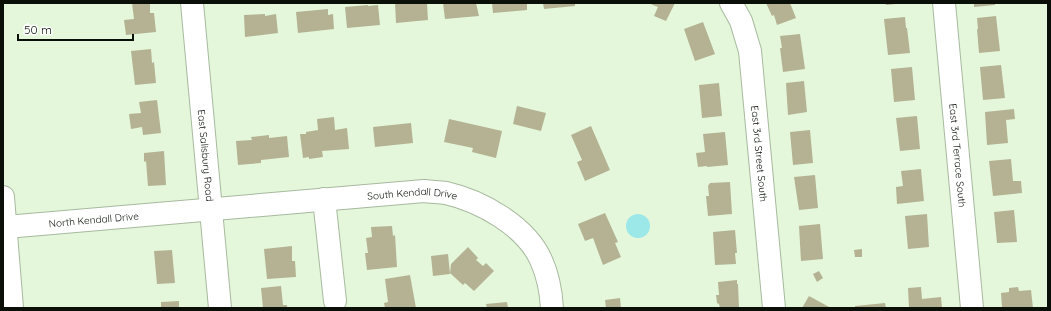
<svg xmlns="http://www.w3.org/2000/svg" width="1051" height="311" viewBox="0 0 1051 311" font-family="Quicksand,sans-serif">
<rect width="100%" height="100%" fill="#e4f7da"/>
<circle fill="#9ce8e9" cx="638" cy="226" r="12"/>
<g fill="#b4b293">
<polygon points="132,3 150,3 150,13 154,13 156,32 126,35 124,20 134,19"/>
<polygon points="395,3 427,3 428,20 396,23"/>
<polygon points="443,3 476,3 479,16 445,19"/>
<polygon points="492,3 527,3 527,10 493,13"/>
<polygon points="543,3 575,3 575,6 544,9"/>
<polygon points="648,3 675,3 666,21 654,16 658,7"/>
<polygon points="766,3 790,3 796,18 777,25 774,15 772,16"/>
<polygon points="885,3 896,3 896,4 886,5"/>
<polygon points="974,3 995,3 995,5 974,7"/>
<polygon points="368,5 368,6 378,5 380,25 347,28 345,7"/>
<polygon points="328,9 328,15 333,14 334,29 298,33 296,12"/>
<polygon points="265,14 265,16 276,14 278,33 245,37 244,15"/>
<polygon points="996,16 1000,51 979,53 977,29 978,29 977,18"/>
<polygon points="905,17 906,28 907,28 910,53 888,55 884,19"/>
<polygon points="703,22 715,54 695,61 684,29"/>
<polygon points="800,34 805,69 783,72 780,48 782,48 780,36"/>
<polygon points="151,49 152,63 154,62 156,83 135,85 131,51"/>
<polygon points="1001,65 1005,98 983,100 980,67"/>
<polygon points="912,67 915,100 894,102 891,69"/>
<polygon points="804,81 807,112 788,115 786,83"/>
<polygon points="719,83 722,116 702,118 699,85"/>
<polygon points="157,100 161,133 143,135 142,127 131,129 129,114 141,113 139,102"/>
<polygon points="517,106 546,113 541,131 513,124"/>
<polygon points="1014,109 1015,119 1006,120 1008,143 987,145 985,112"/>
<polygon points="917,116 920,149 900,151 896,118"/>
<polygon points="334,117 335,130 347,128 349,149 322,151 323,157 309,159 309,157 303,158 300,134 306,134 306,132 318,130 317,119"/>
<polygon points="449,119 502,131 496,158 472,152 473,148 444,142"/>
<polygon points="411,123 413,143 375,147 373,127"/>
<polygon points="591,126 610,170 585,181 577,162 582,160 571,135"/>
<polygon points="810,130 813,163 793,165 790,132"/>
<polygon points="725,132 728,165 707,167 707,166 698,167 696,153 705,152 703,134"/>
<polygon points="269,135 269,138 287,136 289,157 261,160 261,163 238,165 236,141 252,140 251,137"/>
<polygon points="164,151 166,185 148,186 146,161 144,162 144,153"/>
<polygon points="1011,159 1013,181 1021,181 1022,193 993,196 989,161"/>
<polygon points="921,169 924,201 897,204 896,187 903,186 901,171"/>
<polygon points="815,175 818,208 799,210 794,177"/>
<polygon points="730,182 732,214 708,216 706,196 709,196 708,186 710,183"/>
<polygon points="1014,210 1017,242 997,243 994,212"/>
<polygon points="605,213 618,242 615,243 621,257 603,265 593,238 585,241 578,224"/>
<polygon points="927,214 929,247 908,249 905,216"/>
<polygon points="820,224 823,259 801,261 799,226"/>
<polygon points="392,226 393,236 395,235 397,267 367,270 365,253 368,253 366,238 372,237 371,227"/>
<polygon points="735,230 737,253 735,253 736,264 715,265 713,232"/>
<polygon points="292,246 292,261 295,261 296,277 267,279 264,249"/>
<polygon points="468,247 478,258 476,260 483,266 486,263 494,271 474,291 465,283 463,285 450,273 451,264"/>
<polygon points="862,249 862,257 855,257 854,250"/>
<polygon points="172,250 175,283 157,284 154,251"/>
<polygon points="448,254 450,274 433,276 431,256"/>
<polygon points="819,271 823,278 817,282 813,274"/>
<polygon points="410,275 416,308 385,308 384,303 388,302 385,279"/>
<polygon points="737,280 737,284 738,284 739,308 720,308 719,304 717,303 716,295 719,295 718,282"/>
<polygon points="281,286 283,305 287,305 287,308 263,308 261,288"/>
<polygon points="921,287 922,299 941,297 942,308 909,308 908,288"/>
<polygon points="1018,287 1019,291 1031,290 1033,308 1002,308 1001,293 1009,292 1009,288"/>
<polygon points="809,296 831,308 802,308"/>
<polygon points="620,298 621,308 606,308 605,300"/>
<polygon points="179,301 179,308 161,308 161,302"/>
<polygon points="507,302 508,308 487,308 486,304"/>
<polygon points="885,303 886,308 855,308 855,306"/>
</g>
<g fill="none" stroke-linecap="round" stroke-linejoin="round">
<g stroke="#a7b99e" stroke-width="24">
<g id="minor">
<path id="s1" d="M 192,3 L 220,308"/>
<path id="s2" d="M 731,3 L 741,21 L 750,51 L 774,308"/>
<path id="s3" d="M 944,3 L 972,308"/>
<polyline points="3,197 12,308"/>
<polyline points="324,199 335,301"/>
<path id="s4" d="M 6,227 L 424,191 C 431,192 439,192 446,193 C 481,201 526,226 541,260 C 548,275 551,292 552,308"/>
</g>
</g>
<use href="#minor" stroke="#fff" stroke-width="22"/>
</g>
<g text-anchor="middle" stroke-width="4" stroke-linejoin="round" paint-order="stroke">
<g font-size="10" fill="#0a1007" stroke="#fff">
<text dy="4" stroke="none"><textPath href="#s2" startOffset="155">East 3rd Street South</textPath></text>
<text dy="4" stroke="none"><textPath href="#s1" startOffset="153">East Salisbury Road</textPath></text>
<text dy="4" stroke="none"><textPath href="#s3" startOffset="153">East 3rd Terrace South</textPath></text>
<text dy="4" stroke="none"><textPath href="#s4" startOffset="408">South Kendall Drive</textPath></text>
<text dy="4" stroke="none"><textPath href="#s4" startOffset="88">North Kendall Drive</textPath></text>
</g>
</g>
<rect width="1051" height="311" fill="none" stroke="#0a1007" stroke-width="8"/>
<path d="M18 34v6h115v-6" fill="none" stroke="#0a1007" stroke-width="2"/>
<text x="24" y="34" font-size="12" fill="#0a1007" stroke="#ffffff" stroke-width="3" paint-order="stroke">50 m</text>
</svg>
